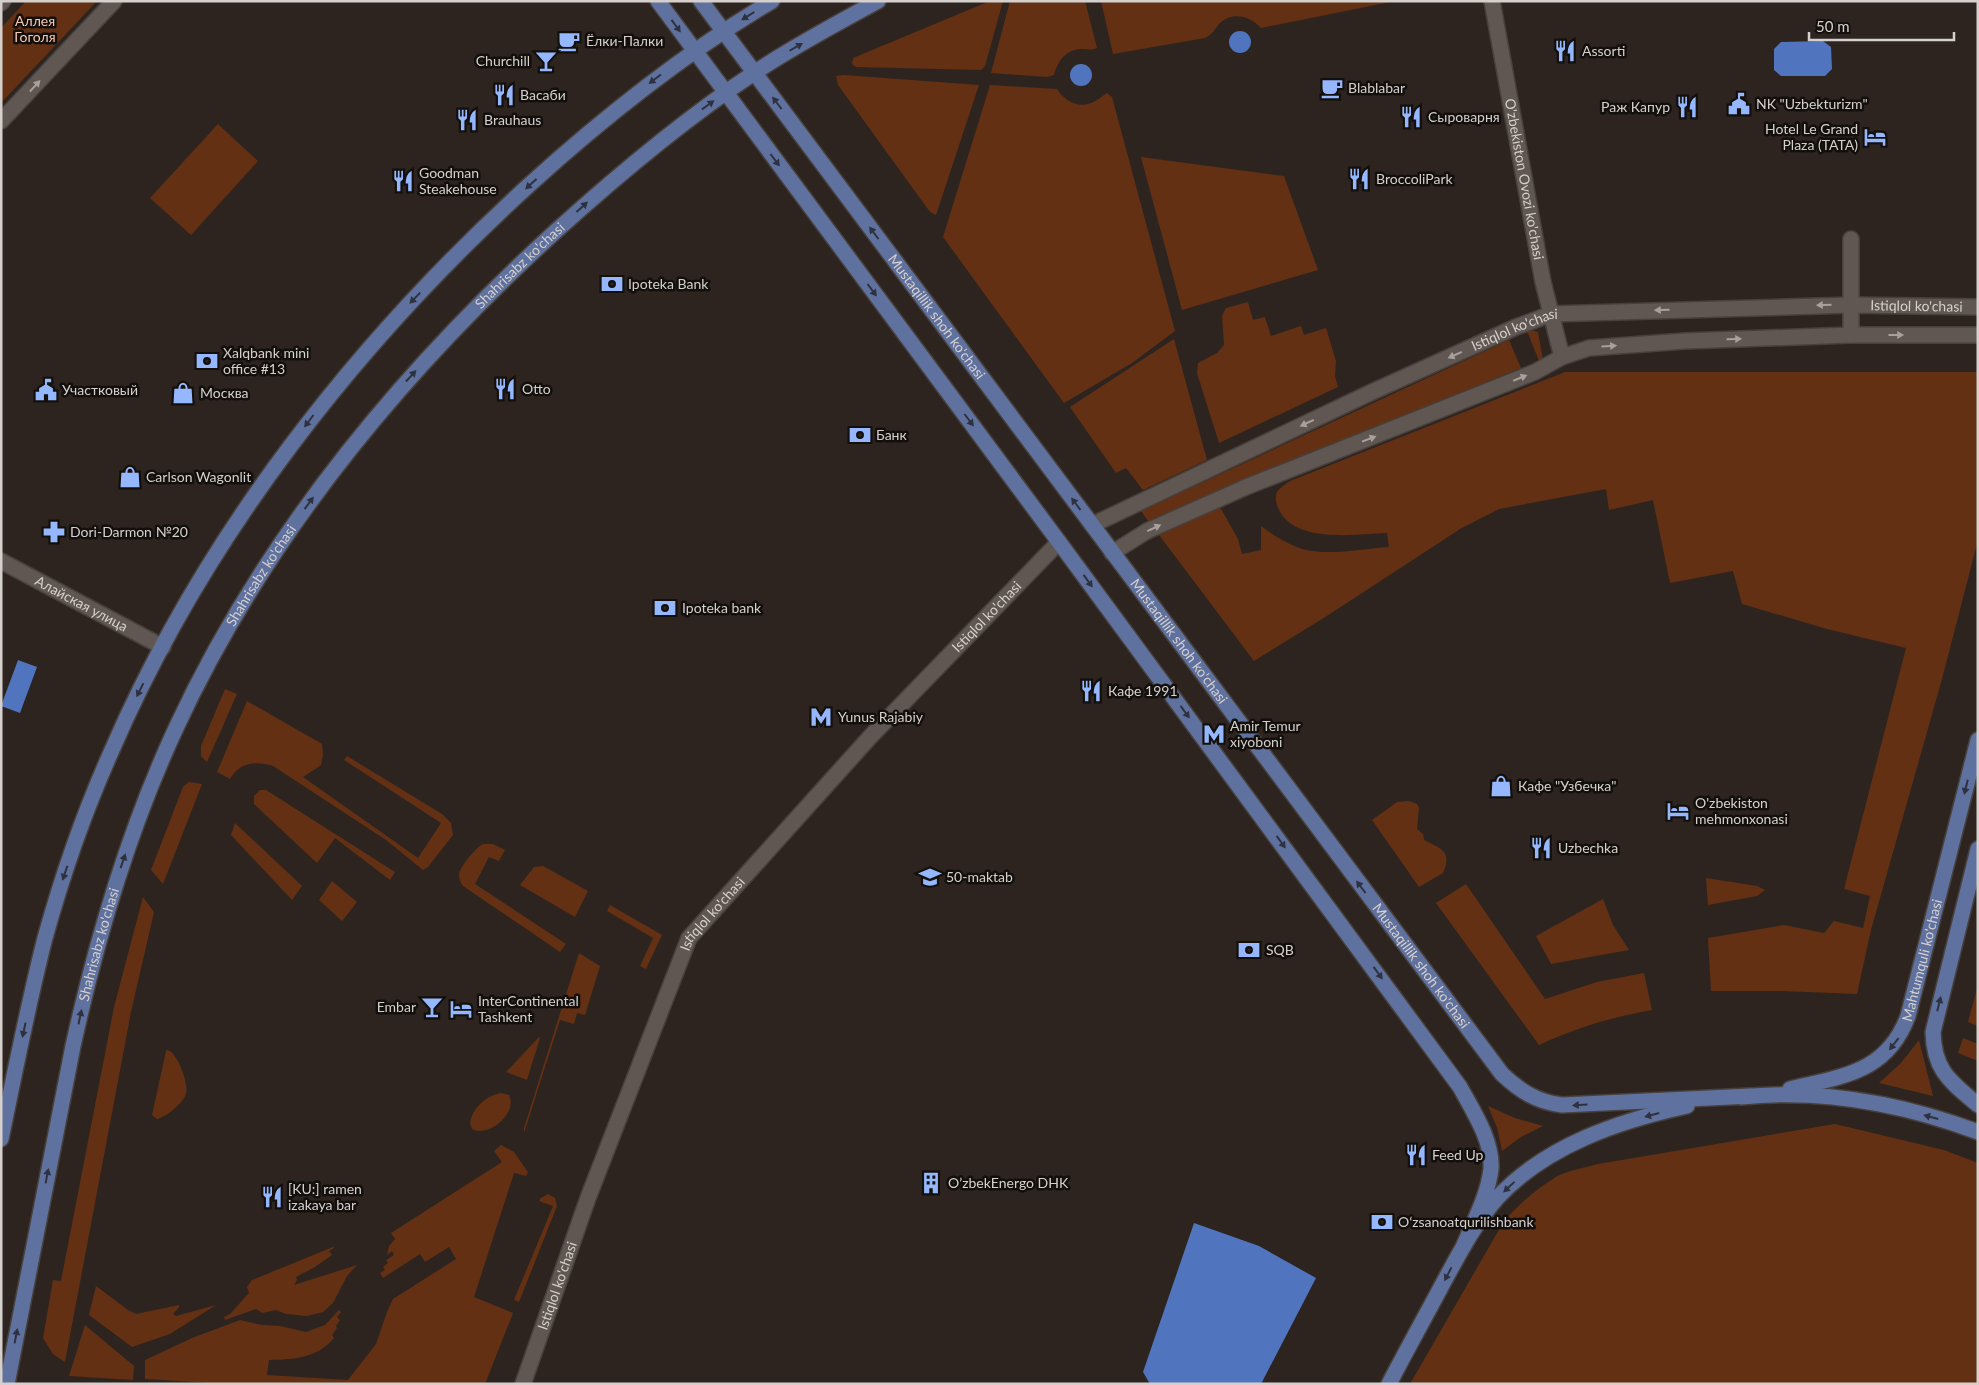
<svg xmlns="http://www.w3.org/2000/svg" width="1979" height="1385" viewBox="0 0 1979 1385" font-family="Lato,sans-serif">
<rect width="100%" height="100%" fill="#2d2420"/>
<g fill="#633013">
<polygon points="26,1 97,1 1,103 1,28"/>
<polygon points="990,1 1003,1 985,66 981,70 856,67 852,64 853,58"/>
<path d="M 1010,1 L 1085,1 L 1097,48 C 1091,51 1087,49 1081,49 C 1065,50 1058,61 1054,75 L 1047,77 L 991,73 Z"/>
<path d="M 1101,1 L 1395,1 L 1261,28 C 1250,16 1232,11 1219,24 C 1214,30 1213,34 1205,38 L 1113,54 Z"/>
<polygon points="844,75 979,85 936,215 930,212 838,85 836,76"/>
<path d="M 990,85 L 1057,89 C 1066,103 1082,110 1097,100 C 1101,98 1103,95 1107,93 L 1112,97 L 1175,331 L 1132,363 L 1064,403 L 943,237 Z"/>
<polygon points="218,124 258,161 191,235 150,198"/>
<polygon points="1141,157 1284,176 1318,270 1182,310"/>
<polygon points="1248,302 1253,320 1265,317 1271,336 1301,326 1304,335 1326,328 1336,361 1335,376 1338,387 1219,443 1197,373 1198,363 1217,353 1224,345 1222,316 1226,308"/>
<polygon points="1530,330 1538,332 1543,360 1539,361 1527,331"/>
<polygon points="1174,339 1207,460 1143,490 1126,468 1116,473 1070,407"/>
<polygon points="1509,340 1521,368 1205,496 1148,521 1141,511"/>
<path d="M 1565,372 L 1978,372 L 1978,540 L 1942,679 L 1871,930 L 1857,994 L 1782,991 L 1711,991 L 1708,938 L 1784,925 L 1824,933 L 1834,921 L 1863,928 L 1870,896 L 1844,889 L 1906,648 L 1827,629 L 1742,604 L 1733,571 L 1670,583 L 1653,500 L 1609,510 L 1606,489 L 1499,509 L 1460,529 L 1330,614 L 1254,661 L 1159,535 L 1220,507 L 1238,539 L 1242,554 L 1261,550 L 1261,526 C 1273,535 1287,544 1302,549 C 1329,556 1362,549 1389,547 L 1387,533 C 1356,534 1290,545 1277,505 C 1273,491 1279,489 1290,481 Z"/>
<polygon points="225,689 237,694 207,762 201,756 201,746"/>
<path d="M 247,701 L 322,744 L 323,755 L 321,765 L 303,777 L 418,858 L 441,823 L 344,760 L 347,756 L 442,814 L 451,823 L 453,835 L 428,867 L 423,870 L 386,840 L 273,766 C 255,761 240,762 230,779 L 217,772 Z"/>
<polygon points="189,782 202,784 163,884 151,870 183,787"/>
<polygon points="260,790 266,790 395,872 390,880 335,838 317,863 254,804 254,796"/>
<path d="M 1409,801 L 1417,804 L 1419,808 L 1417,829 L 1423,834 L 1424,840 C 1440,848 1453,851 1443,873 L 1419,887 L 1372,820 L 1397,802 Z"/>
<polygon points="235,823 302,886 292,900 231,835"/>
<path d="M 483,844 L 493,844 L 505,850 L 499,861 L 489,857 L 475,884 L 566,944 L 560,952 L 463,886 C 460,882 459,879 459,874 C 460,867 476,847 483,844 Z"/>
<polygon points="543,866 588,891 575,917 520,885 534,867"/>
<polygon points="1706,878 1757,886 1765,890 1757,896 1708,905"/>
<polygon points="332,881 357,902 342,921 319,900"/>
<path d="M 1466,884 L 1545,999 L 1597,982 L 1644,973 L 1652,1010 C 1612,1017 1576,1028 1539,1045 L 1436,903 Z"/>
<polygon points="143,897 154,912 131,1012 65,1362 53,1354 43,1338 53,1280 61,1281 114,1007"/>
<polygon points="1603,899 1613,925 1629,950 1551,964 1536,936"/>
<polygon points="610,905 662,935 646,969 640,966 653,938 607,911"/>
<polygon points="579,953 600,966 585,1015 577,1013 574,1024 560,1020 524,1133 524,1128"/>
<polygon points="1978,985 1978,1026 1968,1022"/>
<polygon points="539,1037 540,1038 527,1080 506,1072"/>
<polygon points="1963,1038 1978,1044 1978,1061 1958,1053"/>
<polygon points="1919,1040 1933,1096 1879,1083 1901,1063"/>
<path d="M 167,1050 C 177,1051 189,1084 186,1094 C 183,1103 166,1117 157,1119 L 152,1115 L 166,1051 Z"/>
<path d="M 501,1093 L 509,1095 C 518,1113 489,1138 472,1129 L 470,1123 C 472,1108 487,1095 501,1093 Z"/>
<polygon points="1488,1106 1515,1118 1543,1126 1521,1137 1502,1151 1497,1128"/>
<path d="M 1835,1124 L 1944,1150 L 1978,1163 L 1978,1384 L 1410,1384 L 1504,1221 C 1518,1205 1537,1188 1556,1177 C 1569,1170 1584,1168 1598,1164 Z"/>
<path d="M 501,1145 L 514,1152 L 528,1172 L 526,1176 L 514,1173 L 474,1297 L 513,1313 L 485,1384 L 226,1384 L 145,1379 L 145,1360 L 192,1338 L 240,1320 L 262,1325 L 280,1326 L 306,1332 L 325,1325 L 339,1310 L 341,1312 L 337,1317 L 340,1320 L 336,1326 L 337,1328 L 332,1335 L 334,1338 C 316,1359 294,1359 269,1360 L 267,1375 L 348,1380 L 376,1344 L 387,1312 L 393,1299 L 456,1259 L 449,1247 L 425,1262 L 420,1254 L 383,1278 L 380,1273 L 385,1270 L 383,1267 L 388,1263 L 386,1260 L 394,1255 L 392,1251 L 387,1255 L 389,1246 L 395,1239 L 391,1233 L 502,1162 L 494,1151 Z"/>
<polygon points="548,1194 555,1198 557,1206 519,1302 514,1300 553,1206 539,1201 541,1198"/>
<polygon points="333,1247 334,1248 329,1251 332,1255 315,1267 296,1277 297,1280 294,1285 357,1265 347,1276 333,1303 323,1312 307,1316 286,1314 276,1310 262,1313 256,1309 225,1320 224,1317 230,1314 249,1293 247,1287 252,1280"/>
<polygon points="96,1286 128,1310 136,1314 179,1305 179,1307 173,1314 176,1316 216,1305 170,1334 132,1347 89,1315"/>
<polygon points="85,1325 134,1366 133,1380 69,1376"/>
</g>
<g fill="#5074be">
<circle cx="1240" cy="42" r="11"/>
<polygon points="1823,41 1831,47 1832,69 1825,76 1781,76 1774,70 1774,49 1781,42"/>
<circle cx="1081" cy="75" r="11"/>
<polygon points="18,660 37,667 20,713 1,706"/>
<polygon points="1194,1223 1259,1246 1316,1278 1261,1384 1150,1384 1143,1372"/>
</g>
<g fill="none" stroke-linecap="round" stroke-linejoin="round">
<g stroke="#47403d" stroke-width="18">
<g id="street">
<path id="s1" d="M 1492,1 L 1543,282 L 1562,357"/>
<polyline points="1,3 3,1"/>
<polyline points="1,121 114,1"/>
<polyline points="1851,239 1851,335"/>
<path id="s2" d="M 1092,525 L 1374,391 L 1516,327 L 1551,314 L 1852,305 L 1978,307"/>
<polyline points="1112,553 1147,531 1246,487 1535,372 1562,357 1589,348 1685,341 1851,335 1978,335"/>
<path id="s3" d="M 1,561 L 163,647"/>
<path id="s4" d="M 523,1384 L 588,1198 L 689,938 L 870,737 L 1059,542"/>
</g>
</g>
<g stroke="#47403d" stroke-width="18">
<g id="primary">
<path d="M 658,1 L 1059,542 L 1460,1087 C 1473,1111 1493,1141 1491,1169 C 1488,1195 1474,1221 1464,1245"/>
<path id="s5" d="M 701,1 L 1502,1074 C 1520,1091 1537,1102 1562,1105 L 1751,1096"/>
<path d="M 1978,849 L 1933,1032 C 1934,1071 1950,1081 1978,1105"/>
<path id="s6" d="M 1790,1089 C 1842,1076 1887,1073 1908,1016 L 1978,740"/>
<path d="M 1741,1097 C 1821,1089 1903,1104 1978,1132"/>
<path d="M 1,1139 C 15,1072 28,1004 45,938 C 63,873 85,810 112,750 C 205,535 356,343 528,186 C 604,117 683,54 772,1"/>
<path id="s7" d="M 7,1384 L 73,1046 C 97,937 129,829 176,728 C 265,536 401,372 556,231 C 619,174 683,120 754,73 C 794,46 836,24 878,1"/>
<path d="M 1389,1384 C 1406,1351 1424,1319 1441,1287 C 1458,1256 1474,1224 1498,1197 C 1547,1145 1619,1121 1687,1106"/>
</g>
</g>
<use href="#street" stroke="#615752" stroke-width="15"/>
<use href="#primary" stroke="#5f719e" stroke-width="15"/>
</g>
<defs><path id="oneway-solid" d="M-6-.8H1V-3.2L6.5 0L1 3.2V.8H-6Z" transform="scale(1.25)"/></defs>
<g fill="#2d3140">
<use href="#oneway-solid" transform="translate(748 16) rotate(148)"/>
<use href="#oneway-solid" transform="translate(676 26) rotate(54)"/>
<use href="#oneway-solid" transform="translate(796 47) rotate(-30)"/>
<use href="#oneway-solid" transform="translate(655 79) rotate(143)"/>
<use href="#oneway-solid" transform="translate(777 103) rotate(-127)"/>
<use href="#oneway-solid" transform="translate(708 105) rotate(-36)"/>
<use href="#oneway-solid" transform="translate(775 160) rotate(53)"/>
<use href="#oneway-solid" transform="translate(531 184) rotate(138)"/>
<use href="#oneway-solid" transform="translate(582 207) rotate(-42)"/>
<use href="#oneway-solid" transform="translate(874 233) rotate(-127)"/>
<use href="#oneway-solid" transform="translate(872 290) rotate(53)"/>
<use href="#oneway-solid" transform="translate(415 298) rotate(134)"/>
<use href="#oneway-solid" transform="translate(411 376) rotate(-47)"/>
<use href="#oneway-solid" transform="translate(969 420) rotate(53)"/>
<use href="#oneway-solid" transform="translate(309 421) rotate(127)"/>
<use href="#oneway-solid" transform="translate(309 503) rotate(-54)"/>
<use href="#oneway-solid" transform="translate(1076 504) rotate(-127)"/>
<use href="#oneway-solid" transform="translate(1088 581) rotate(54)"/>
<use href="#oneway-solid" transform="translate(140 690) rotate(117)"/>
<use href="#oneway-solid" transform="translate(1185 712) rotate(54)"/>
<use href="#oneway-solid" transform="translate(1966 787) rotate(104)"/>
<use href="#oneway-solid" transform="translate(1281 842) rotate(54)"/>
<use href="#oneway-solid" transform="translate(123 861) rotate(-71)"/>
<use href="#oneway-solid" transform="translate(65 873) rotate(109)"/>
<use href="#oneway-solid" transform="translate(1361 887) rotate(-127)"/>
<use href="#oneway-solid" transform="translate(1378 973) rotate(54)"/>
<use href="#oneway-solid" transform="translate(1939 1004) rotate(-76)"/>
<use href="#oneway-solid" transform="translate(80 1017) rotate(-78)"/>
<use href="#oneway-solid" transform="translate(24 1030) rotate(102)"/>
<use href="#oneway-solid" transform="translate(1894 1044) rotate(128)"/>
<use href="#oneway-solid" transform="translate(1580 1105) rotate(177)"/>
<use href="#oneway-solid" transform="translate(1652 1115) rotate(165)"/>
<use href="#oneway-solid" transform="translate(1931 1117) rotate(-165)"/>
<use href="#oneway-solid" transform="translate(47 1176) rotate(-79)"/>
<use href="#oneway-solid" transform="translate(1509 1187) rotate(137)"/>
<use href="#oneway-solid" transform="translate(1448 1274) rotate(118)"/>
<use href="#oneway-solid" transform="translate(16 1336) rotate(-79)"/>
</g>
<g fill="#a7a09c">
<use href="#oneway-solid" transform="translate(35 86) rotate(-47)"/>
<use href="#oneway-solid" transform="translate(1824 305) rotate(178)"/>
<use href="#oneway-solid" transform="translate(1662 310) rotate(178)"/>
<use href="#oneway-solid" transform="translate(1896 335)"/>
<use href="#oneway-solid" transform="translate(1734 339) rotate(-2)"/>
<use href="#oneway-solid" transform="translate(1609 346) rotate(-4)"/>
<use href="#oneway-solid" transform="translate(1455 355) rotate(156)"/>
<use href="#oneway-solid" transform="translate(1520 378) rotate(-22)"/>
<use href="#oneway-solid" transform="translate(1307 423) rotate(155)"/>
<use href="#oneway-solid" transform="translate(1369 439) rotate(-21)"/>
<use href="#oneway-solid" transform="translate(1154 528) rotate(-25)"/>
</g>
<defs>
<g id="cafe-bare" transform="scale(1.725)"><path d="M-5.5-4.5H6V0H3Q3 3.5 0 3.5H-2.5Q-5.5 3.5-5.5 0ZM3-3.2v2h1.7v-2ZM-6 4.5H4V6H-6Z" fill="#94b7fd" stroke="#120f0d" stroke-width="2.5" paint-order="stroke"/></g>
<g id="restaurant-bare" transform="scale(1.725)"><path d="M-5-6h1v4h1v-4h1v4h1v-4h1v5L-1.5 .5V6h-2V.5L-5-1ZM5-6V6H3V1.5H1.5Q1.5-4 5-6Z" fill="#94b7fd" stroke="#120f0d" stroke-width="2.5" paint-order="stroke"/></g>
<g id="bar-bare" transform="scale(1.725)"><path d="M-6-5H6L.8 .8V4.5H3.5V6h-7V4.5H-.8V.8Z" fill="#94b7fd" stroke="#120f0d" stroke-width="2.5" paint-order="stroke"/></g>
<g id="civic-bare" transform="scale(1.725)"><path d="M-.6-6.5H3V-4.5H.6V-3L4-1V1h2V6H-6V1h2V-1L-.6-3ZM-1.2 2.5V6h2.4V2.5Z" fill="#94b7fd" stroke="#120f0d" stroke-width="2.5" paint-order="stroke"/></g>
<g id="hotel-bare" transform="scale(1.725)"><path d="M-6-4.5h1.5V1H6V5H4.5V3h-9V5H-6ZM-4 0a1.8 1.8 0 1 1 3.6 0ZM.5 0V-2.5h3Q6-2.5 6 0Z" fill="#94b7fd" stroke="#120f0d" stroke-width="2.5" paint-order="stroke"/></g>
<g id="bank-bare" transform="scale(1.725)"><path d="M-6-4H6V4H-6ZM0-2.3a2.3 2.3 0 1 0 0 4.6a2.3 2.3 0 1 0 0-4.6Z" fill="#94b7fd" stroke="#120f0d" stroke-width="2.5" paint-order="stroke"/></g>
<g id="shop-bare" transform="scale(1.725)"><path d="M-5-2.5h2.3a2.7 3.5 0 0 1 5.4 0H5L5.5 6h-11ZM-1.5-2.5h3a1.5 2.3 0 0 0-3 0Z" fill="#94b7fd" stroke="#120f0d" stroke-width="2.5" paint-order="stroke"/></g>
<g id="pharmacy-bare" transform="scale(1.725)"><path d="M-2-6h4v4h4v4h-4v4h-4v-4h-4v-4h4Z" fill="#94b7fd" stroke="#120f0d" stroke-width="2.5" paint-order="stroke"/></g>
<g id="metro-bare" transform="scale(1.725)"><path d="M-5.5 5V-5H-3L0 0L3-5H5.5V5H3V-.5L0 4L-3-.5V5Z" fill="#94b7fd" stroke="#120f0d" stroke-width="2.5" paint-order="stroke"/></g>
<g id="school-bare" transform="scale(1.725)"><path d="M0-5L7-2L0 1L-7-2ZM-4 1L0 2.5L4 1V4Q0 6-4 4Z" fill="#94b7fd" stroke="#120f0d" stroke-width="2.5" paint-order="stroke"/></g>
<g id="building-bare" transform="scale(1.725)"><path d="M-4-6H4V6H1V3H-1V6H-4ZM-2.5-4.3h1.7v1.8h-1.7ZM.8-4.3h1.7v1.8H.8ZM-2.5-1h1.7V.8h-1.7ZM.8-1h1.7V.8H.8Z" fill="#94b7fd" stroke="#120f0d" stroke-width="2.5" paint-order="stroke"/></g>
</defs>
<g fill-rule="evenodd">
<use href="#cafe-bare" x="569" y="41"/>
<use href="#restaurant-bare" x="1565" y="51"/>
<use href="#bar-bare" x="546" y="61"/>
<use href="#cafe-bare" x="1332" y="88"/>
<use href="#restaurant-bare" x="504" y="95"/>
<use href="#civic-bare" x="1739" y="104"/>
<use href="#restaurant-bare" x="1687" y="107"/>
<use href="#restaurant-bare" x="1411" y="117"/>
<use href="#restaurant-bare" x="467" y="120"/>
<use href="#hotel-bare" x="1875" y="137"/>
<use href="#restaurant-bare" x="1359" y="179"/>
<use href="#restaurant-bare" x="403" y="181"/>
<use href="#bank-bare" x="612" y="284"/>
<use href="#bank-bare" x="207" y="361"/>
<use href="#restaurant-bare" x="505" y="389"/>
<use href="#civic-bare" x="46" y="390"/>
<use href="#shop-bare" x="183" y="393"/>
<use href="#bank-bare" x="860" y="435"/>
<use href="#shop-bare" x="130" y="477"/>
<use href="#pharmacy-bare" x="54" y="532"/>
<use href="#bank-bare" x="665" y="608"/>
<use href="#restaurant-bare" x="1091" y="691"/>
<use href="#metro-bare" x="821" y="717"/>
<use href="#metro-bare" x="1214" y="734"/>
<use href="#shop-bare" x="1501" y="786"/>
<use href="#hotel-bare" x="1678" y="811"/>
<use href="#restaurant-bare" x="1541" y="848"/>
<use href="#school-bare" x="930" y="877"/>
<use href="#bank-bare" x="1249" y="950"/>
<use href="#bar-bare" x="432" y="1007"/>
<use href="#hotel-bare" x="461" y="1009"/>
<use href="#restaurant-bare" x="1416" y="1155"/>
<use href="#building-bare" x="931" y="1183"/>
<use href="#restaurant-bare" x="272" y="1197"/>
<use href="#bank-bare" x="1382" y="1222"/>
</g>
<g text-anchor="middle" stroke-width="5" stroke-linejoin="round" paint-order="stroke">
<g font-size="14" fill="#f7c9b3" stroke="#120f0d">
<text x="35" y="26">Аллея<tspan x="35" dy="16">Гоголя</tspan></text>
</g>
<g font-size="14" fill="#d6d0cd" stroke="#120f0d" text-anchor="start">
<text x="586" y="46">Ёлки-Палки</text>
<text x="1582" y="56">Assorti</text>
<text x="530" y="66" text-anchor="end">Churchill</text>
<text x="1348" y="93">Blablabar</text>
<text x="520" y="100">Васаби</text>
<text x="1756" y="109">NK "Uzbekturizm"</text>
<text x="1670" y="112" text-anchor="end">Раж Капур</text>
<text x="1428" y="122">Сыроварня</text>
<text x="484" y="125">Brauhaus</text>
<text x="1858" y="134" text-anchor="end">Hotel Le Grand<tspan x="1858" dy="16">Plaza (TATA)</tspan></text>
<text x="419" y="178">Goodman<tspan x="419" dy="16">Steakehouse</tspan></text>
<text x="1376" y="184">BroccoliPark</text>
<text x="628" y="289">Ipoteka Bank</text>
<text x="223" y="358">Xalqbank mini<tspan x="223" dy="16">office #13</tspan></text>
<text x="522" y="394">Otto</text>
<text x="62" y="395">Участковый</text>
<text x="200" y="398">Москва</text>
<text x="876" y="440">Банк</text>
<text x="146" y="482">Carlson Wagonlit</text>
<text x="70" y="537">Dori-Darmon №20</text>
<text x="682" y="613">Ipoteka bank</text>
<text x="1108" y="696">Кафе 1991</text>
<text x="838" y="722">Yunus Rajabiy</text>
<text x="1230" y="731">Amir Temur<tspan x="1230" dy="16">xiyoboni</tspan></text>
<text x="1518" y="791">Кафе "Узбечка"</text>
<text x="1695" y="808">O'zbekiston<tspan x="1695" dy="16">mehmonxonasi</tspan></text>
<text x="1558" y="853">Uzbechka</text>
<text x="946" y="882">50-maktab</text>
<text x="1266" y="955">SQB</text>
<text x="478" y="1006">InterContinental<tspan x="478" dy="16">Tashkent</tspan></text>
<text x="416" y="1012" text-anchor="end">Embar</text>
<text x="1432" y="1160">Feed Up</text>
<text x="948" y="1188">O’zbekEnergo DHK</text>
<text x="288" y="1194">[KU:] ramen<tspan x="288" dy="16">izakaya bar</tspan></text>
<text x="1398" y="1227">Oʻzsanoatqurilishbank</text>
</g>
<g font-size="14" fill="#d6d0cd" stroke="#120f0d">
<text dy="5" stroke="none"><textPath href="#s1" startOffset="181">O'zbekiston Ovozi ko'chasi</textPath></text>
<text dy="5" stroke="none"><textPath href="#s7" startOffset="1259">Shahrisabz ko'chasi</textPath></text>
<text dy="5" stroke="none"><textPath href="#s2" startOffset="871">Istiqlol ko'chasi</textPath></text>
<text dy="5" stroke="none"><textPath href="#s5" startOffset="394">Mustaqillik shoh ko'chasi</textPath></text>
<text dy="5" stroke="none"><textPath href="#s2" startOffset="466">Istiqlol ko'chasi</textPath></text>
<text dy="5" stroke="none"><textPath href="#s7" startOffset="854">Shahrisabz ko'chasi</textPath></text>
<text dy="5" stroke="none"><textPath href="#s3" startOffset="91">Алайская улица</textPath></text>
<text dy="5" stroke="none"><textPath href="#s4" startOffset="914">Istiqlol ko'chasi</textPath></text>
<text dy="5" stroke="none"><textPath href="#s5" startOffset="799">Mustaqillik shoh ko'chasi</textPath></text>
<text dy="5" stroke="none"><textPath href="#s4" startOffset="509">Istiqlol ko'chasi</textPath></text>
<text dy="5" stroke="none"><textPath href="#s7" startOffset="449">Shahrisabz ko'chasi</textPath></text>
<text dy="5" stroke="none"><textPath href="#s6" startOffset="204">Mahtumquli ko'chasi</textPath></text>
<text dy="5" stroke="none"><textPath href="#s5" startOffset="1204">Mustaqillik shoh ko'chasi</textPath></text>
<text dy="5" stroke="none"><textPath href="#s4" startOffset="104">Istiqlol ko'chasi</textPath></text>
</g>
</g>
<rect width="1979" height="1385" fill="none" stroke="#d6d0cd" stroke-width="5"/>
<path d="M1809 32v8h145v-8" fill="none" stroke="#d6d0cd" stroke-width="2.5"/>
<text x="1816" y="32" font-size="15" fill="#d6d0cd" stroke="#120f0d" stroke-width="4" paint-order="stroke">50 m</text>
</svg>
